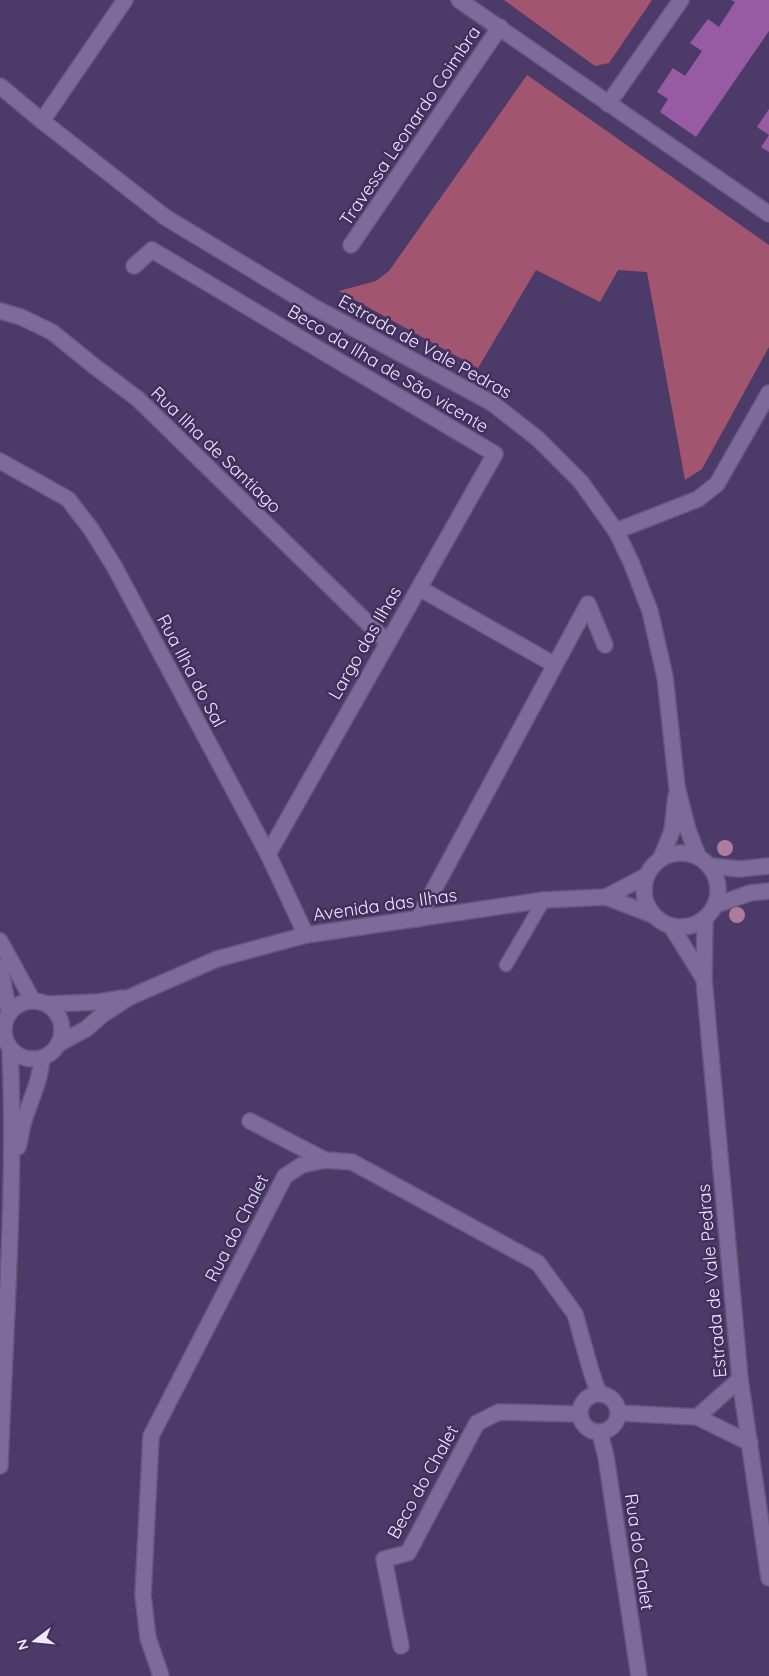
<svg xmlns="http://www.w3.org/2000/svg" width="769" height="1676" viewBox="0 0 769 1676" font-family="Quicksand,sans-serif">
<rect width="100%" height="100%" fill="#4c3b68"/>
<g fill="#a2556e">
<polygon points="504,0 652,0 609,63 595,66"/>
<polygon points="527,75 769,245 769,347 702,469 685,480 647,272 618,270 600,302 536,270 478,368 339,291 376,281 389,271"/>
</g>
<g fill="#985aa5">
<polygon points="731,0 769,0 769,31 696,137 660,112 668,99 657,92 673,68 685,76 702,51 690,43 708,19 719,27 735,2"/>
<polygon points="769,109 769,152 761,147 769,135 757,127"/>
</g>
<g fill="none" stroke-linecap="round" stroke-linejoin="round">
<g stroke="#67587e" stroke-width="15">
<polyline id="lane" points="506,965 544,900"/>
</g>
<g stroke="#67587e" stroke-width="18">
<g id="street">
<polyline points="459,0 769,214"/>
<polyline points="608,104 681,0"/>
<polyline points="42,121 125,0"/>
<polyline points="351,245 500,27"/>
<polyline points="134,266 152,250 495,454 419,588"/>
<polyline points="0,311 21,317 52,332 94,366 138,399 387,642"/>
<polyline points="0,461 68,499 91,529 114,566 268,854 306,935"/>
<polyline points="616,531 698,499 717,484 769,393"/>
<polyline points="555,665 588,604 605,645"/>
<polyline points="268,854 419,588 555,665 418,919"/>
<polyline points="606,897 646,876"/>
<polyline points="0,941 33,1001"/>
<polyline points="0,967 9,1012"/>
<circle cx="33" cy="1030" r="29"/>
<polyline points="47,1004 99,1002 123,998"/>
<polyline points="58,1044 86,1029 102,1015 130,997 217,959 306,935 544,900 606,897 653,915"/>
<polyline points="250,1121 325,1160"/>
<path d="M 18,1147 C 20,1140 21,1131 23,1124 C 30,1099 40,1084 42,1058"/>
<circle cx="599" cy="1413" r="19"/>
<polyline points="619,1413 697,1417 750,1443"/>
<polyline points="697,1417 740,1379"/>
<polyline points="600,1433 606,1457 639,1676"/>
<path d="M 0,1466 C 5,1327 16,1188 10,1049"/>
<polyline points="401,1646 384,1559 408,1553 477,1423 499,1412 579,1414"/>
<polyline points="161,1676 148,1638 143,1595 151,1436 285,1176 302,1165 325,1160 352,1162 538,1263 575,1314 591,1371 599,1394"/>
</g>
</g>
<g stroke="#67587e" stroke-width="18">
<g id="secondary">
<polyline points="0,86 42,121 165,217 312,306 492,403 538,439 581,482 616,531 631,562 650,611 665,677 677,787 688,830 698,856"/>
<circle cx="681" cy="890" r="37"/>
<polyline points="661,858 672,831 676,796"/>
<polyline points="710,866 739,869 769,866"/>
<polyline points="716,905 750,893 769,891"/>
<polyline points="705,919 704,979 740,1379 769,1578"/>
<polyline points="671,926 704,979"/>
</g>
</g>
<use href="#lane" stroke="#7d6b9c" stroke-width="12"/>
<use href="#street" stroke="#7d6b9c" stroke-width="15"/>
<use href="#secondary" stroke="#7d6b9c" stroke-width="15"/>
</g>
<g fill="#ae7b9c">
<circle cx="725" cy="848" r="8"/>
<circle cx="737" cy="915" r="8"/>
</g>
<g text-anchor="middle" stroke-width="5" stroke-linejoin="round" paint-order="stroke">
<g font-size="18" fill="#eee7fd" stroke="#41305d">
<text transform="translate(410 126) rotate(-56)" y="6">Travessa Leonardo Coimbra</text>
<text transform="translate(425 347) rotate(29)" y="6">Estrada de Vale Pedras</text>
<text transform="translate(388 369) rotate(31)" y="6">Beco da Ilha de São vicente</text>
<text transform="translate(216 450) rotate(44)" y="6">Rua Ilha de Santiago</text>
<text transform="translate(365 643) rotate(-60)" y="6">Largo das Ilhas</text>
<text transform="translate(191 671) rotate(62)" y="6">Rua Ilha do Sal</text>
<text transform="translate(385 905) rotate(-8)" y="6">Avenida das Ilhas</text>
<text transform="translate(237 1228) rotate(-63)" y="6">Rua do Chalet</text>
<text transform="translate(712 1281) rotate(-95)" y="6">Estrada de Vale Pedras</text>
<text transform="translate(423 1482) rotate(-61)" y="6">Beco do Chalet</text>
<text transform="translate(639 1552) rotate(82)" y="6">Rua do Chalet</text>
</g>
</g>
<g transform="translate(35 1641) rotate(254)" stroke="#41305d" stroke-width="4" paint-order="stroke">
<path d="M0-4L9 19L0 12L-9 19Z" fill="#eee7fd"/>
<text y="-8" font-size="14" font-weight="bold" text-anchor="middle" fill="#eee7fd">N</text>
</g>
</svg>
